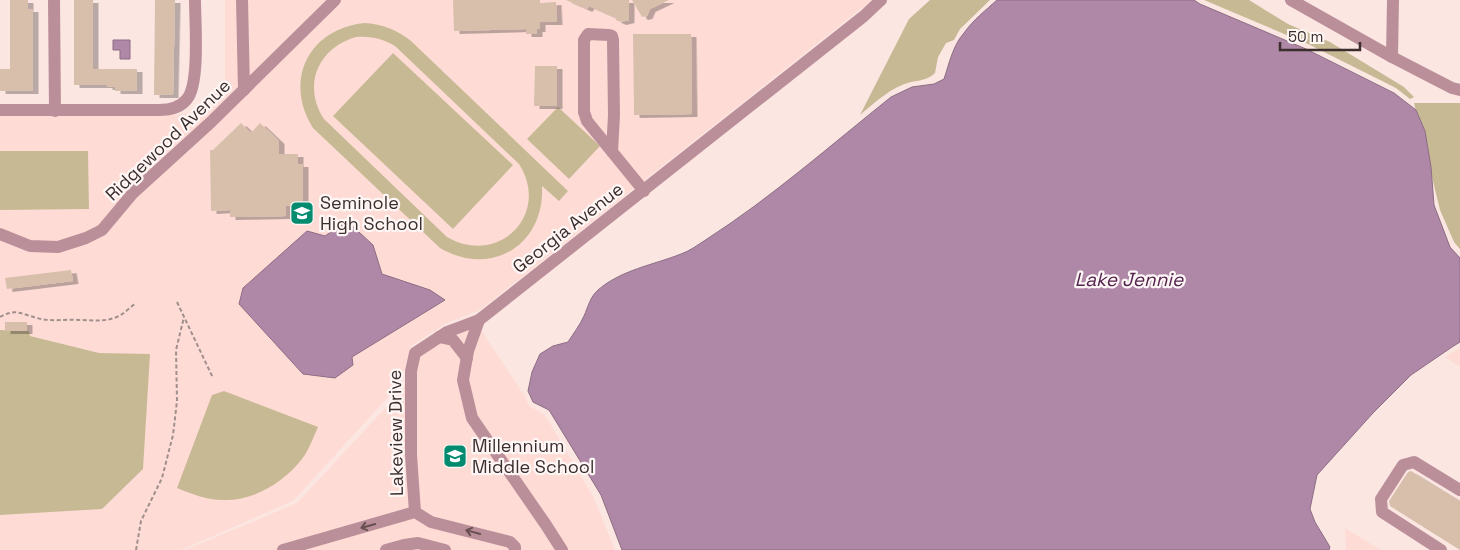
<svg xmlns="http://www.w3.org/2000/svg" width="1460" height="550" viewBox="0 0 1460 550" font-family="'Space Grotesk',sans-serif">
<defs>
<filter id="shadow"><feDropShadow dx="5.5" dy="3" stdDeviation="0" flood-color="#0004"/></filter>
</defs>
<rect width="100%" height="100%" fill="#fbe6e2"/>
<g fill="#fedcd5">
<polygon points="225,0 872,0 480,310 445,324 411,346 400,384 293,501 181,550 0,550 0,115 164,116 195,112 225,85"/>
<polygon points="473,318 524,395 529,406 545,415 594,498 615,550 185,550 297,503 403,389 415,347"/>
<polygon points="1460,348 1460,367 1445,357"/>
<polygon points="1345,528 1381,550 1346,550"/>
</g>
<g fill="#c8b995" fill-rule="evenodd">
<path d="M 930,0 L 990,0 L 960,29 L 954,40 L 946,43 L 938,57 L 935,73 C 924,83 916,79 902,85 C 886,92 873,104 860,115 L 909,19 Z"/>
<polygon points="1204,0 1249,0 1288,24 1330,42 1404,87 1414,97 1410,99 1396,88 1308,44"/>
<path d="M 364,23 C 383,24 397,30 411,41 L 568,191 L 559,201 L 542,186 C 545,245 491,278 440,248 L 313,128 C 283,80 309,29 364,23 ZM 356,37 C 371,36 383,39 395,46 L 519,164 C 551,214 499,267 447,237 L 324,119 C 302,85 318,48 356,37 Z"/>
<polygon points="393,53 513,165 453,229 333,116"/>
<polygon points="1414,103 1460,103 1460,249 1454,242 1440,210"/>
<polygon points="558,107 600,146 569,179 527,139"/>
<polygon points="0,151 88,151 89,209 0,210"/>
<polygon points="0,330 29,331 30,336 99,353 150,354 143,469 102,509 0,515"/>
<path d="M 224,391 L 318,427 C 313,438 309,450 302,459 C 284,482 255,500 226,500 C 209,501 192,494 177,488 L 212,395 Z"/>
</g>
<g fill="#af88a8" stroke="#8c6d83">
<path d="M 997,0 L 1194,0 L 1200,4 L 1306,49 L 1394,93 L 1416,110 L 1425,131 L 1431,167 L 1434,205 L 1450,247 L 1460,258 L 1460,342 L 1452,347 L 1411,375 L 1373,413 L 1317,475 L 1310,509 L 1315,522 L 1330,547 L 1329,550 L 622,550 L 601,495 L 549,410 L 533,402 L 528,391 L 532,372 L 540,354 L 553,346 L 568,342 C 573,334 580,325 584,316 C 588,307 590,297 598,290 C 621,270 653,265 681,254 C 690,251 699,244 707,239 C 772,197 831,145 891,97 L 912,87 L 934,84 L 944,79 C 949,64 953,45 964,33 C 973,20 986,10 997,0 Z"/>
<polygon points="113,40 130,40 130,59 120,59 120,50 113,50"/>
<polygon points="347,221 373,245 382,274 430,290 445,300 352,357 353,365 335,378 303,374 239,304 243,288 307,231 325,236"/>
</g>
<g fill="#d8bfac" filter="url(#shadow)">
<polygon points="10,0 28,0 28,9 33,9 33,91 0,91 0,69 10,69"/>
<polygon points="74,0 93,0 93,69 137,69 137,91 115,91 115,87 107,87 107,85 74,85"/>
<polygon points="155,0 175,0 173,95 154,95"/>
<polygon points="453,0 540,0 540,3 556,2 557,22 540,22 540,29 537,29 537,34 526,34 526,29 454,31"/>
<polygon points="566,0 629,0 629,20 621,22 616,20 616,18 589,6 587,9"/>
<polygon points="632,0 669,0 650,9 647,16 642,17"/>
<polygon points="633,34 691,34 692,114 634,115"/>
<polygon points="535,66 557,66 557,106 534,106"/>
<polygon points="241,123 251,133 260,123 279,141 279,154 298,154 298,164 303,164 303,201 297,202 297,206 286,206 286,216 230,217 230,210 211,211 210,150 213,150"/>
<polygon points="71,270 73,281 7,289 5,278"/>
<rect x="5" y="322" width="22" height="9"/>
<polygon points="1411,471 1460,501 1460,550 1390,506 1389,501 1408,472"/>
</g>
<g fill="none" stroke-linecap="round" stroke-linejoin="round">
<g stroke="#a08f8c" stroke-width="2" stroke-dasharray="4 2.5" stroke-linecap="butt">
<polyline points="177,302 213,378"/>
<path d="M 0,317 C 16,308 21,314 37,318 C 51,322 65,319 79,320 C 91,320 102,322 114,318 C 122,316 129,308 136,303"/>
<polyline points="136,550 141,521 162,478 173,435 177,401 176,350 184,317"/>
</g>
<g stroke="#bb8f9a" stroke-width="12">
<polyline points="54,0 55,111"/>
<polyline points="242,0 244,90"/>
<polyline points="1291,0 1392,57 1452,88 1460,90"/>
<polyline points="1392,57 1393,0"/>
<path d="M 0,110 L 159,110 C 169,110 180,108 187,99 C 200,84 195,21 195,0"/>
<polyline points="612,152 614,115 613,40 612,36 609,35 588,34 584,40 584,112 587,121 644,191"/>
<polyline points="0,234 30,246 58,247 86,238 102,230 133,193 211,122 335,0"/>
<polyline points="439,337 453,340 467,358"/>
<polyline points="415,512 411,455 411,371 415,353 447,332 479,320"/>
<polyline points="283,550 415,512 431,522 510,542 515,547 515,550"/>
<polyline points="386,550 404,545 418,543 445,550"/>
<polyline points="562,550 546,525 472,418 463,380 468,351 479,320 864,16 881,0"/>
<polyline points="1441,550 1382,512 1381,499 1403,465 1414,462 1460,490"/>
</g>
</g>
<defs><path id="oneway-shaft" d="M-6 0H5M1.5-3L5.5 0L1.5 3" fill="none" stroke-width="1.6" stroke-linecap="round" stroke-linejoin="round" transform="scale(1.25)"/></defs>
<g stroke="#685052">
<use href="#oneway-shaft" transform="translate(368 526) rotate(164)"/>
<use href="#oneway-shaft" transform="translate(473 532) rotate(-165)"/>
</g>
<defs>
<g id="school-square" transform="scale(1.25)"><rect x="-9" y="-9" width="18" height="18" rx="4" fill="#038b70" stroke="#fef7f6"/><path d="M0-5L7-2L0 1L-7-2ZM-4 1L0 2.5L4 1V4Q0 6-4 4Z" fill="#fff"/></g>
</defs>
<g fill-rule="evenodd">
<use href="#school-square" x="302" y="213"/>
<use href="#school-square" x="455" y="456"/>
</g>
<g text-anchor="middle" stroke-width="4.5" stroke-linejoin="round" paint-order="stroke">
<g font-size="18" fill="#3b2e2c" stroke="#fef7f6">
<text transform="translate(168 140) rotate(-44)" y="6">Ridgewood Avenue</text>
<text transform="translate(568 228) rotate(-38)" y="6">Georgia Avenue</text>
<text transform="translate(396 433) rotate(-91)" y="6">Lakeview Drive</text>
</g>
<g font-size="18" fill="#3b2e2c" stroke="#fef7f6" text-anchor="start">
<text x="320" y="209">Seminole<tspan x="320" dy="21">High School</tspan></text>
<text x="472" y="452">Millennium<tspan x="472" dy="21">Middle School</tspan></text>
</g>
<g font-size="19" font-style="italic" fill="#54234e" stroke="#fef7f6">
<text x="1129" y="286">Lake Jennie</text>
</g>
</g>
<path d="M1280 42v8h80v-8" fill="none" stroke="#3b2e2c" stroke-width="2.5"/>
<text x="1288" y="42" font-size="15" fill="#3b2e2c" stroke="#fef7f6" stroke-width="4" paint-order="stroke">50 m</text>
</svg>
